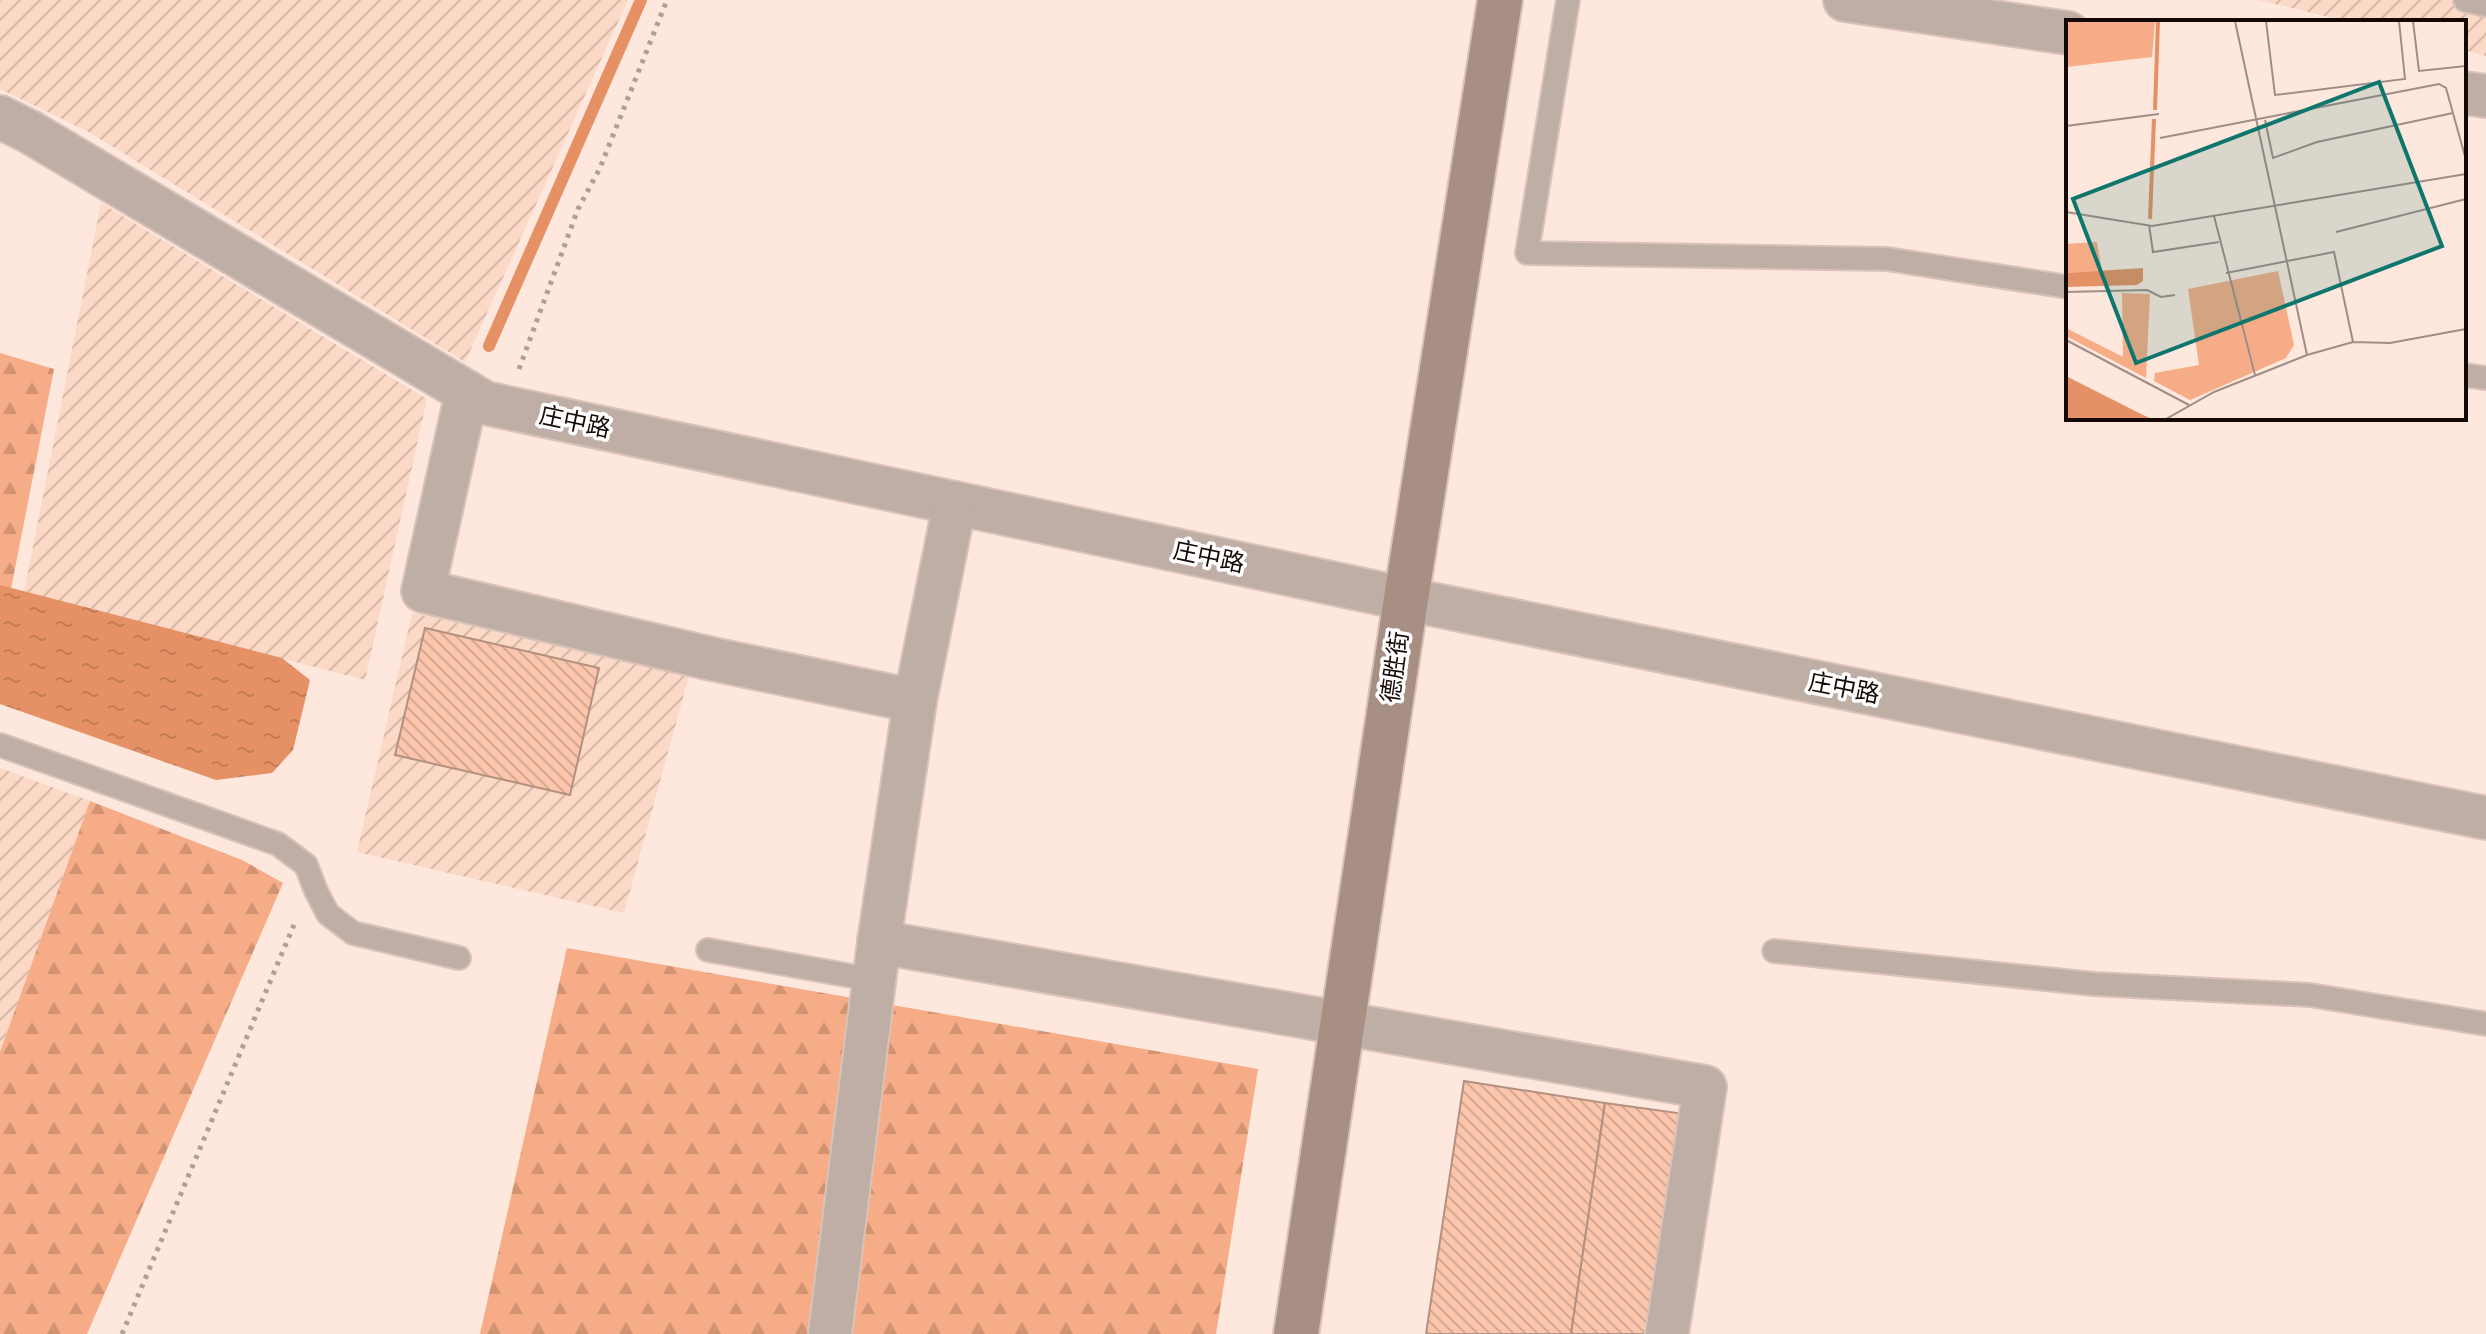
<svg xmlns="http://www.w3.org/2000/svg" width="2486" height="1334" viewBox="0 0 2486 1334" font-family="'Roboto Serif','Noto Sans SC',serif">
<defs>
<pattern id="industrial-furrows" width="10" height="10" patternUnits="userSpaceOnUse" patternTransform="scale(2)"><rect width="10" height="10" fill="#fcd8c6"/><path d="M-1 1l2-2M0 10L10 0M9 11l2-2" fill="none" stroke="#d7b8a8"/></pattern>
<pattern id="forest-firs" width="22" height="20" patternUnits="userSpaceOnUse" patternTransform="scale(2)"><rect width="22" height="20" fill="#f6ac87"/><path d="M5 1l3.5 6h-7zM16 11l3.5 6h-7z" fill="#d29373"/></pattern>
<pattern id="water-ripples" width="26" height="14" patternUnits="userSpaceOnUse" patternTransform="scale(2)"><rect width="26" height="14" fill="#e69165"/><path d="M2 4q2-2 4 0t4 0M15 11q2-2 4 0t4 0" fill="none" stroke="#c47c56"/></pattern>
<pattern id="building-back-hatch" width="6" height="6" patternUnits="userSpaceOnUse" patternTransform="scale(2)"><rect width="6" height="6" fill="#fbc5ab"/><path d="M-1 5l2 2M0 0l6 6M5-1l2 2" fill="none" stroke="#d6a892"/></pattern>
</defs>
<rect width="100%" height="100%" fill="#fee7dc"/>
<g fill="url(#industrial-furrows)">
<polygon points="0,0 628,0 465,362 87,131 0,89"/>
<polygon points="2259,0 2486,0 2486,56 2464,50 2464,22 2349,22"/>
<polygon points="101,203 427,399 365,680 24,592"/>
<polygon points="412,613 690,672 624,913 357,852"/>
<polygon points="0,768 90,801 0,1052"/>
</g>
<g fill="url(#forest-firs)">
<polygon points="0,353 54,369 11,589 0,585"/>
<polygon points="90,801 242,860 283,883 87,1334 0,1334 0,1052"/>
<polygon points="567,948 1258,1069 1216,1334 480,1334"/>
</g>
<polygon fill="url(#water-ripples)" points="0,585 282,658 310,680 293,750 272,773 216,780 0,704"/>
<g fill="none" stroke-linecap="round" stroke-linejoin="round">
<polyline stroke="#e69165" stroke-width="12" points="489,346 641,0"/>
</g>
<g fill="url(#building-back-hatch)" stroke="#b3907f" stroke-width="2">
<polygon points="425,628 599,668 570,795 395,755"/>
<polygon points="1464,1081 1605,1103 1571,1334 1426,1334"/>
<polygon points="1605,1103 1685,1114 1652,1334 1571,1334"/>
</g>
<g fill="none" stroke-linecap="round" stroke-linejoin="round">
<g stroke="#d9c3b9" stroke-width="26">
<g id="lane">
<polyline points="1568,0 1527,253 1887,259 2068,287"/>
<polyline points="2465,0 2486,5"/>
<polyline points="2464,375 2486,378"/>
<polyline points="0,745 278,844 306,865 316,891 328,914 353,933 459,958"/>
<polyline points="708,950 874,980"/>
<polyline points="1774,951 2094,984 2310,995 2486,1024"/>
</g>
</g>
<g stroke="#d9c3b9" stroke-width="46">
<g id="street">
<polyline points="1845,0 2068,33"/>
<polyline points="2464,93 2486,96"/>
<polyline points="0,117 30,132 485,403 1406,599 2486,818"/>
<polyline points="467,392 423,591 712,659 915,701"/>
<polyline points="879,942 1705,1087 1667,1334"/>
<polyline points="830,1334 879,942 915,701 955,503"/>
</g>
</g>
<g stroke="#d9c3b9" stroke-width="48">
<polyline id="secondary" points="1296,1334 1406,599 1500,0"/>
</g>
<g stroke="#b19e95" stroke-width="5" stroke-dasharray="4 6" stroke-linecap="butt">
<polyline points="519,369 578,209 600,168 667,0"/>
<polyline points="122,1334 296,920"/>
</g>
<use href="#lane" stroke="#beaea6" stroke-width="22"/>
<use href="#street" stroke="#beaea6" stroke-width="42"/>
<use href="#secondary" stroke="#a78f84" stroke-width="44"/>
</g>
<g text-anchor="middle" stroke-width="7" stroke-linejoin="round" paint-order="stroke">
<g font-size="24" fill="#140904" stroke="#fff">
<text transform="translate(575 422) rotate(12)" y="8">庄中路</text>
<text transform="translate(1209 557) rotate(12)" y="8">庄中路</text>
<text transform="translate(1395 667) rotate(-82)" y="8">德胜街</text>
<text transform="translate(1844 688) rotate(11)" y="8">庄中路</text>
</g>
</g>
<g transform="translate(2066 20)">
<rect width="400" height="400" fill="#fee7dc"/>
<path d="M 0,1 L 89,1 L 86,37 L 0,47 ZM 31,222 L 36,251 L 0,253 L 0,224 ZM 212,251 L 228,325 L 220,338 L 124,380 L 88,361 L 89,353 L 133,345 L 122,269 ZM 56,273 L 84,274 L 80,358 L 0,316 L 0,308 L 57,337 Z" fill="#f6ac87"/>
<path d="M 77,248 L 77,261 L 71,265 L 0,267 L 0,253 ZM 0,356 L 77,395 L 86,399 L 0,399 Z" fill="#e69165"/>
<path fill="none" stroke="#e69165" stroke-width="4" d="M 89,90 L 92,1M 84,199 L 88,99"/>
<path fill="none" stroke="#a08e86" stroke-width="2" d="M 169,1 L 241,335M 200,1 L 209,75 L 339,59 L 333,1M 347,1 L 353,51 L 400,46M 199,100 L 207,138 L 251,122 L 387,93M 0,106 L 93,94M 94,118 L 373,64 L 380,68 L 400,140M 0,192 L 86,206 L 400,154M 148,196 L 189,355M 83,205 L 87,232 L 153,222M 270,212 L 400,179M 160,253 L 268,232 L 287,322M 0,272 L 81,270 L 95,277 L 109,275M 0,320 L 123,385M 100,399 L 148,372 L 241,335 L 287,322 L 324,323 L 400,309"/>
<path fill="#0f766e" fill-opacity="0.15" stroke="#0f766e" stroke-width="4" d="M 313,62 L 376,226 L 70,343 L 7,179 Z"/>
<rect width="400" height="400" fill="none" stroke="#140904" stroke-width="4"/>
</g>
</svg>
